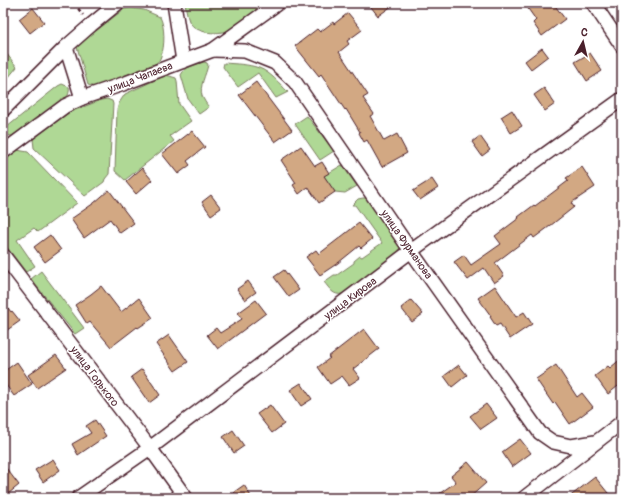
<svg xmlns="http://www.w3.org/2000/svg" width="625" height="501" viewBox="0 0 625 501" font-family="Pangolin,sans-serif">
<rect width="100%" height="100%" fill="#fff"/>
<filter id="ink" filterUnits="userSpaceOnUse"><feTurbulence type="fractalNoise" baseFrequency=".025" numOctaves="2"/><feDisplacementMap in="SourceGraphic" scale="8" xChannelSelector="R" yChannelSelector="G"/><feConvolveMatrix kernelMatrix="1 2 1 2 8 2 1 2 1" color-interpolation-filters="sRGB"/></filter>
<g filter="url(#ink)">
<g fill="#afd895" stroke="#7c7c60">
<path d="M 185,3 L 268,3 C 260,9 252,14 245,20 C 241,23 237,27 232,29 C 220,35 196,35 189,21 C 187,16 186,9 185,3 Z"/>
<path d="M 131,8 L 144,10 L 160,17 C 165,26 165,47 161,56 C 160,60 158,62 155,64 L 95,87 L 88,85 L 77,47 L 79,44 L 124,9 Z"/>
<polygon points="6,53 17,67 3,84 3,55"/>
<path d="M 204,62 L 207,63 L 208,65 C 206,75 199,86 202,96 C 204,100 206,104 209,107 L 199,114 L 188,99 L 181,75 C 185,66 196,65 204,62 Z"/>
<path d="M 224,63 C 236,64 248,64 259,68 C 270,72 279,83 288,92 L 276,98 L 258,73 L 238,87 L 223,67 Z"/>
<polygon points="166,75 176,78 177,81 179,104 191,121 170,136 174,141 125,180 115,171 117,110 119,103 125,94"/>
<path d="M 62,84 L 69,87 C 70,92 68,96 65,100 L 12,136 L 3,135 L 3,133 L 7,127 L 58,86 Z"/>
<polygon points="107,99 112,101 113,104 109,174 105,179 104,182 85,196 34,148 33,139 70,112 101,100"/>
<polygon points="307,116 334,151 320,160 295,124"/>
<polygon points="17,150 28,152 77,203 38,232 34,228 17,240 35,266 26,272 3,242 3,161"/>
<polygon points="342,165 357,186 345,193 335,192 324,176"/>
<path d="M 363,198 L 367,198 L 400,245 L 399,252 L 343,294 C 333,296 330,289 324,282 L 334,275 L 337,275 L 354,263 L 354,261 L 360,256 L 362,257 L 382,243 L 355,205 L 352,205 L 358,199 Z"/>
<polygon points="41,271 84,328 75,334 31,279"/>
</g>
<g fill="#d2a883" stroke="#4a1f2b">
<polygon points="368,3 396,3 378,16"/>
<polygon points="524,3 553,3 565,19 542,36 533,23 536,20"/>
<polygon points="33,8 44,22 30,33 19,19"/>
<polygon points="348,13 362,30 347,41 349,44 339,52 368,95 363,98 374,114 370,116 384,141 397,134 407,153 382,167 367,140 364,142 359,133 360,132 346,109 345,110 321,74 319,76 295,46 317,29 320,32 333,22 334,24"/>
<polygon points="542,48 548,56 531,69 525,61"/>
<polygon points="590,53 602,71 587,81 575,62"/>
<polygon points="256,82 292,130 275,142 239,95"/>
<polygon points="544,88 555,104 545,111 534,95"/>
<polygon points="512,110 522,126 511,133 501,117"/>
<polygon points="192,131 205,147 187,161 190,165 178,174 162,154"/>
<polygon points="480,136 490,150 482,156 472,142"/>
<polygon points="301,146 315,166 322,162 329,173 324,176 335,192 319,203 308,187 299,194 293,185 296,183 281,160"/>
<polygon points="582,167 595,187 571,203 574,207 550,226 534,238 532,235 495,263 504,276 494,283 484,268 468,280 454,262 464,255 471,265 501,244 495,236 519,218 518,217 534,205 535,206 568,181 566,178"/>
<polygon points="142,168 152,180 136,194 126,182"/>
<polygon points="432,179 438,188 420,200 413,191"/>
<polygon points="109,190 134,223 120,233 110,219 84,238 71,219 94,203"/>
<polygon points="211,195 221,208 211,215 202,202"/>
<polygon points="359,223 372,239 361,248 359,246 338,263 320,275 306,257 316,250 319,254"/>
<polygon points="50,235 61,250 45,262 34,247"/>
<polygon points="284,270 299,290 289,297 274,277"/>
<polygon points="248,281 256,292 245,300 237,289"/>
<polygon points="101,286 121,312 139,298 153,318 138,328 137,327 111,347 90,322 87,324 75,305 91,294"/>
<polygon points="495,286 516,317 524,312 532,324 510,339 500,324 496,326 490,317 491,316 478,298"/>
<polygon points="256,300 266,313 218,349 207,335 216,328 220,333 242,319 238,313"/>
<polygon points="411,300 423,314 412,322 401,308"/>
<polygon points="3,301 11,312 12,311 20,321 3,333"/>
<polygon points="364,329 379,349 353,369 360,378 349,385 342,376 330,384 318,367 330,358 328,357"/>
<polygon points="169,335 188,362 175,371 156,344"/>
<polygon points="56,355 66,368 37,388 28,375"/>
<polygon points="622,358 622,383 608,394 595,376 608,366 610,368"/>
<polygon points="17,362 32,384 14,396 3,381 3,372"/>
<polygon points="459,365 467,375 452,387 444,376"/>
<polygon points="556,365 577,397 582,393 593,407 570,424 555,402 553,404 536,379"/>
<polygon points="142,369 160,395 149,403 131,377"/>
<polygon points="301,383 312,399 301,406 290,390"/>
<polygon points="486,404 497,418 481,429 470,416"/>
<polygon points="270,405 284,424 272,433 257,414"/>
<polygon points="95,420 106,436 78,455 72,444 91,433 86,426"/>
<polygon points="233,430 244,446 234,453 223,437"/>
<polygon points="520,439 531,453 512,467 502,452"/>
<polygon points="53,459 60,470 43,482 35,470"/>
<polygon points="468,462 486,483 469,498 433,498 456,482 451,476"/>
<polygon points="3,464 19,485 3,498"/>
<polygon points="595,477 612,498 568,498"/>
<polygon points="244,485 252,498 239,498 234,492"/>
</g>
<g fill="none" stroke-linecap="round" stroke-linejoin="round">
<g stroke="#4a1f2b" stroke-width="16">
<g id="minor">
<polyline points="174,3 183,61"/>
<polyline points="593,3 622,46"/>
<polyline points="213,50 245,51 275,63 295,82 411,251 540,433 553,442 571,446 595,442"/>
<polyline points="82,98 66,47 91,25 118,3"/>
<polyline points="3,110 66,47"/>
<polyline points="3,152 65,106 82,98 123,84 213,50 278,3"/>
<polyline points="3,255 150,448 186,498"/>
<polyline points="78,498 150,448 411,251 622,99"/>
<polyline points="524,498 622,422"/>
</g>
</g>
<polyline stroke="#4a1f2b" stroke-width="2.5" stroke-dasharray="4 3" stroke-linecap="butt" points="74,3 83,15"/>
<use href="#minor" stroke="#fff" stroke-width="13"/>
</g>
</g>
<g text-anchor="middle" stroke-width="3" stroke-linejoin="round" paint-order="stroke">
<g font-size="11" fill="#4a1f2b" stroke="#fff">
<text transform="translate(140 77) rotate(-21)" y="4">улица Чапаева</text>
<text transform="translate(407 244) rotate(55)" y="4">улица Фурманова</text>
<text transform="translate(350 298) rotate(-37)" y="4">улица Кирова</text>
<text transform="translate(95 376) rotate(53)" y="4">улица Горького</text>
</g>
</g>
<rect width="625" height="501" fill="none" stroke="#fff" stroke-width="16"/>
<rect x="8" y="8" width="609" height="485" fill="none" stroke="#4a1f2b" stroke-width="1.5" filter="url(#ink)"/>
<g transform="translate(583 42) rotate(8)" stroke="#ffffff" stroke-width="3" paint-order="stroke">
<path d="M0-3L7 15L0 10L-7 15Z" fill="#4a1f2b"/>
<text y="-6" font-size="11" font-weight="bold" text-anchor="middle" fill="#4a1f2b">С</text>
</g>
</svg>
